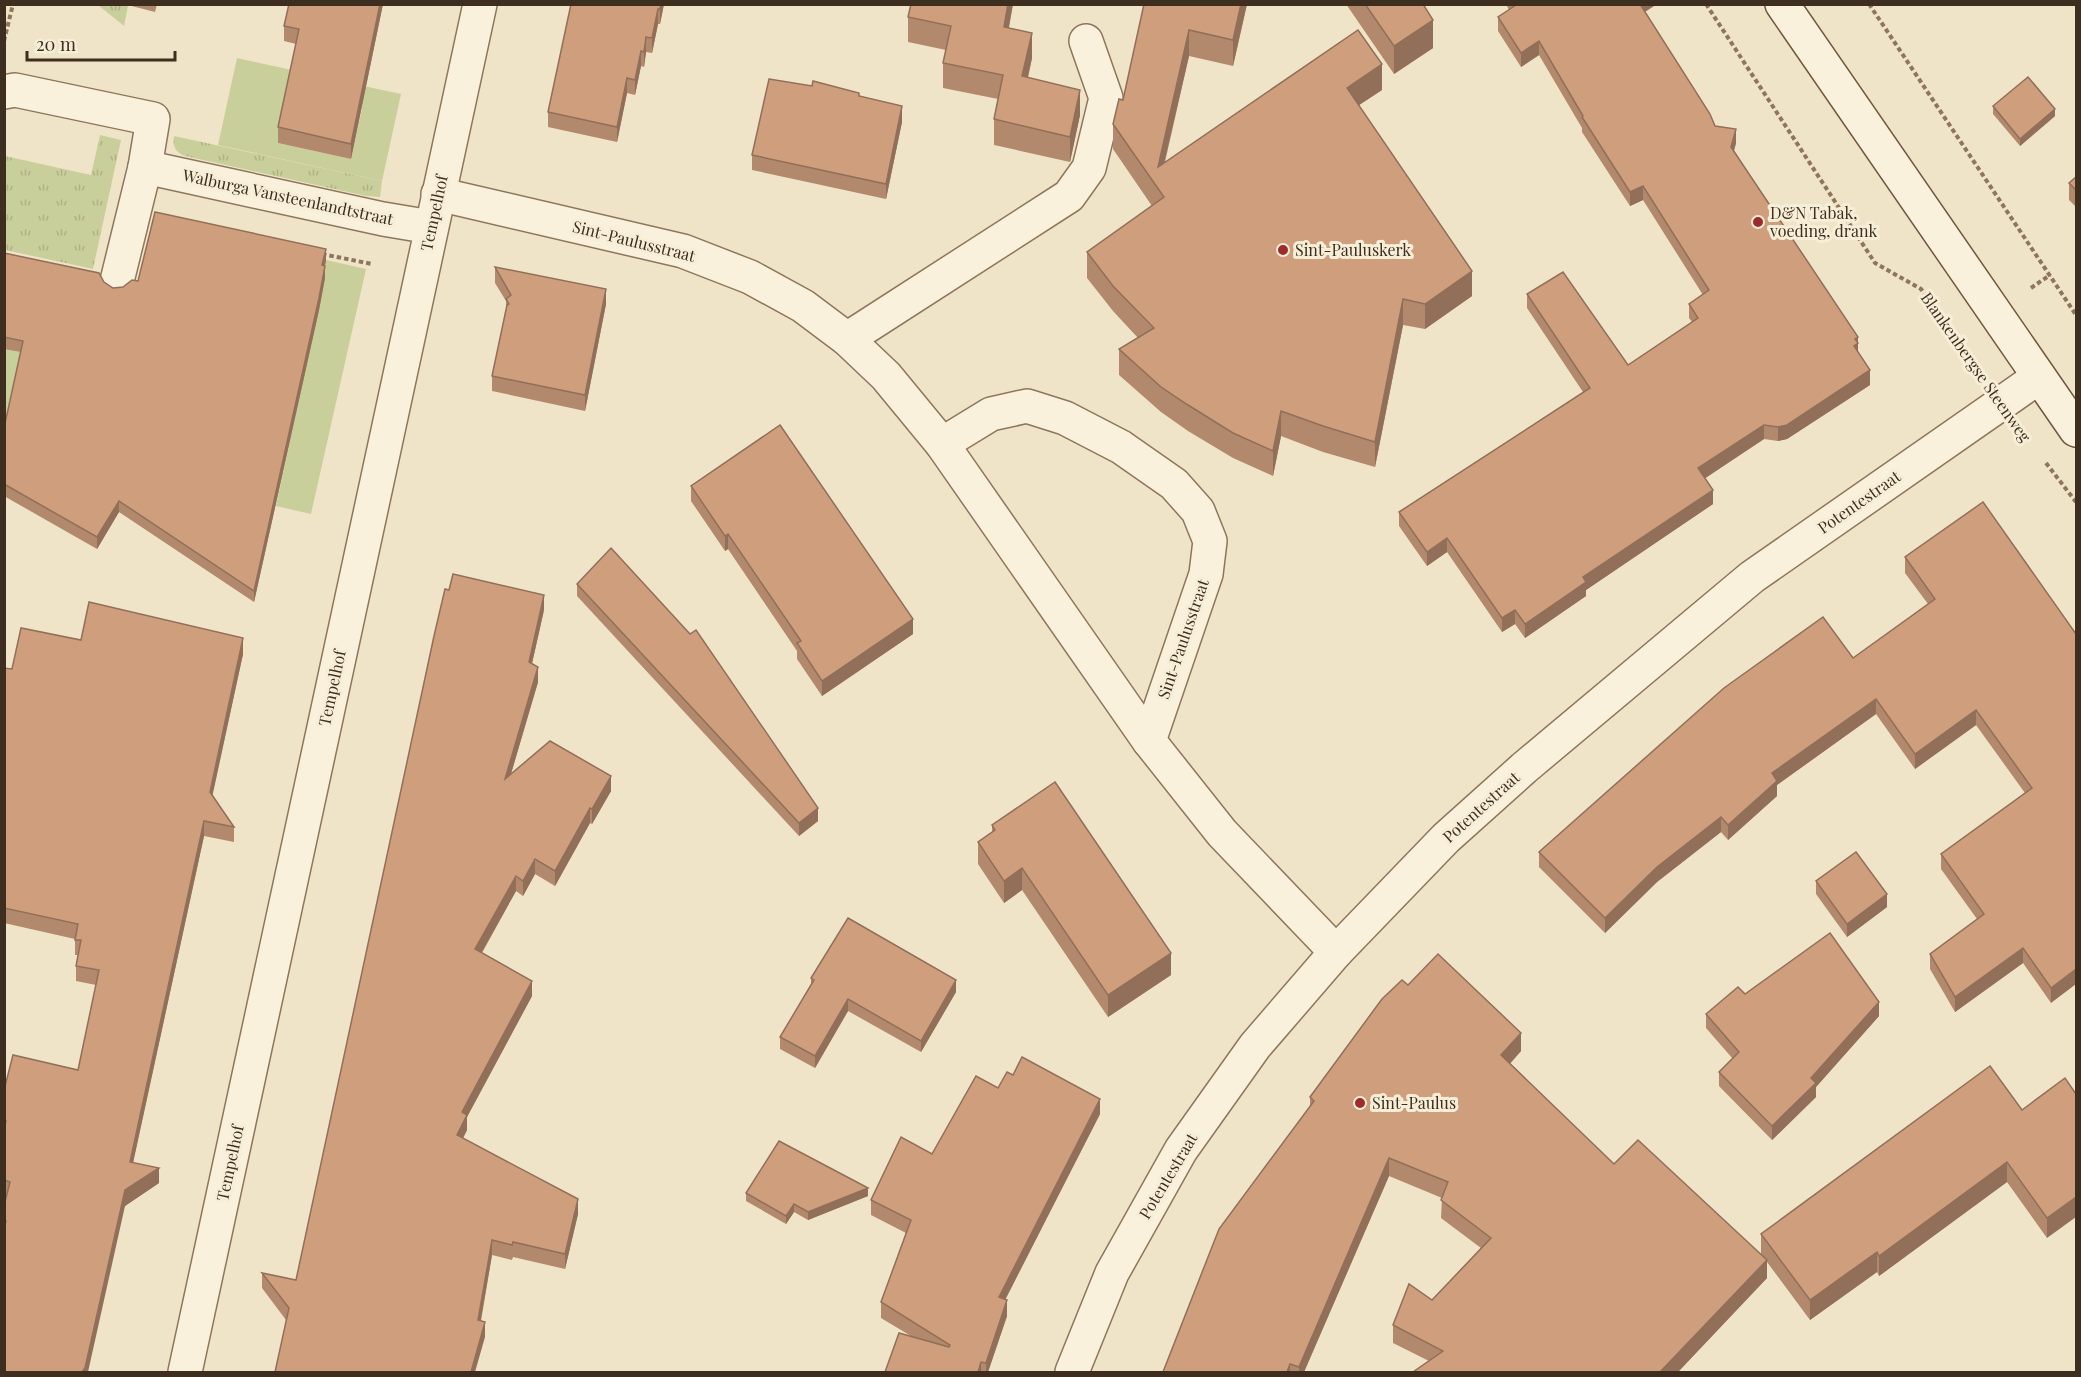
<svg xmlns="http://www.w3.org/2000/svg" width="2081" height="1377" viewBox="0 0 2081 1377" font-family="'Playfair Display',serif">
<defs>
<pattern id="grass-tufts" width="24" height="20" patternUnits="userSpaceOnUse" patternTransform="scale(1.5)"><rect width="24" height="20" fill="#c9cf9b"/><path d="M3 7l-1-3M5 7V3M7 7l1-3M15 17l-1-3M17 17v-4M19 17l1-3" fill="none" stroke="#aeb285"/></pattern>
</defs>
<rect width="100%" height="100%" fill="#f0e4c8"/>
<g fill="url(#grass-tufts)">
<polygon points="124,5 128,6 124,26 98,5"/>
<polygon points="100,135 121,140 93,269 5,250 5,156 91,175"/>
<path d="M 174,136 L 382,181 L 380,197 L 366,196 L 185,156 C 176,153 172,146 174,136 Z"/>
</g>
<g fill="#c9cf9b">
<polygon points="237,58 301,72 278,143 351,159 362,109 345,82 401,94 382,181 218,145"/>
<polygon points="326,260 366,269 311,514 276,506 325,278 322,277"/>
<polygon points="41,273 5,438 5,349"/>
</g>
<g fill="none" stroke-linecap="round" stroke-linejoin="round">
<g stroke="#8d765c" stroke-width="36">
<g id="minor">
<polyline points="4,92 15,90 153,119 145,167"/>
<polyline points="438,194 683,251 750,277 803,306 847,339 886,376 942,444 1149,741 1222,833 1336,952"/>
<polyline points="117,281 145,167 383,219 431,227"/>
<polyline points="847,339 1069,196 1089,168 1106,98 1086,41"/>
<polyline points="942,444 991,414 1027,406 1065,418 1121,447 1174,484 1198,511 1210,541 1206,574 1149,741"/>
<polyline points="185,1372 480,4"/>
<polyline points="1072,1372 1112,1273 1181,1150 1255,1046 1336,952 1446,838 1524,768 1752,577 2039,377"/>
</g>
</g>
<g stroke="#6f573f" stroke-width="36">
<polyline id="secondary" points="1782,4 2076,430"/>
</g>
<g stroke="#8d765c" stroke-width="4" stroke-dasharray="4.5 3" stroke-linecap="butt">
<polyline points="1706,4 1875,263 1921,289 1975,368"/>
<polyline points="1869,4 2076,315"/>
<polyline points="4,41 13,4"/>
<polyline points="322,254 372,264"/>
<polyline points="2031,288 2050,275"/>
<polyline points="2046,463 2076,502"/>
</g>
<use href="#minor" stroke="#faf1dc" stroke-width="33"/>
<use href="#secondary" stroke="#faf1dc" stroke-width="33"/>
</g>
<g fill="#b2896c">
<polygon points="124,4 157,4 155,12"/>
<polygon points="383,4 351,159 278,143 278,127 296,44 284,41 284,26"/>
<polygon points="664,4 660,24 658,24 652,53 646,52 644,67 641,66 635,95 627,93 617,142 548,127 548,112"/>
<polygon points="911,4 1013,4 1009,28 1032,58 1028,78 1080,115 1070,162 994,145 994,119 998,99 943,88 943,63 946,50 908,42 908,17"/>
<polygon points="1144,4 1247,4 1233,66 1189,56 1165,162 1382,90 1359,105 1472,296 1425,329 1403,325 1375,467 1323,452 1281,436 1273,476 1233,458 1188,431 1161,412 1119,375 1119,349 1138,338 1113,311 1087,278 1087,252 1152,206 1113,149 1113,124 1123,100"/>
<polygon points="1346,4 1423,4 1433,48 1394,74"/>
<polygon points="1506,4 1657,4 1645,12 1715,126 1736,143 1734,151 1858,337 1858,353 1870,385 1787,439 1778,441 1764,439 1705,478 1713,504 1586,590 1586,596 1525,638 1515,624 1502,632 1447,552 1427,566 1399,526 1399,512 1583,392 1527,308 1527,294 1628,365 1692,322 1689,318 1689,304 1703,295 1643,200 1630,206 1582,132 1582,128 1539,55 1521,67 1498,31 1498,17 1509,10"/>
<polygon points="859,96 902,122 886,199 752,170 752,155"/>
<polygon points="1993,106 2055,116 2020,146 1993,114"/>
<polygon points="2076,177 2076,207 2069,200 2069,183"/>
<polygon points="4,253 104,282 113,288 326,260 325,266 325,278 319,310 254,602 119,512 97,549 4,496 4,428 21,352 4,349"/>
<polygon points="495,267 606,304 585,411 492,391 492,376 506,311 506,301 495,283"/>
<polygon points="691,486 913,634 822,696 797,659 797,651 728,549 725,551 691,501"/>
<polygon points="1905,557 2076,634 2051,1003 2023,963 1955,1012 1930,969 1930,954 1977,919 1941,869 1941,854 2025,793 1976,725 1915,769 1876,714 1777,785 1777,796 1728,840 1721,832 1657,882 1605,933 1539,867 1539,852 1853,658 1928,604 1905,573"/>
<polygon points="577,584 818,821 799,836 577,596"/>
<polygon points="544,610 532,663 538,682 511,774 611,791 592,824 590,823 555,886 535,874 523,896 516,891 482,953 532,996 467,1117 467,1130 463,1138 578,1214 565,1269 513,1257 512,1260 492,1255 481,1321 485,1337 286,1320 262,1288 262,1273 296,1280"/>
<polygon points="81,640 243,654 212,796 234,827 234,842 204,836 133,1162 159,1183 125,1206 4,1372 4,1206 7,1196 4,1196 4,1090 78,1070 96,985 76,981 76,966 78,955 75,955 75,939 4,923 4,668 12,669"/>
<polygon points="992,825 1171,975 1108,1017 1022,890 1004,903 978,864 978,842 992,832"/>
<polygon points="1816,881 1887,907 1847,937 1816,894"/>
<polygon points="811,978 956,992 921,1052 848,1011 815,1068 780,1049 780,1037 811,984"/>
<polygon points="1408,985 1521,1051 1510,1064 1614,1164 1761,1254 1761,1234 2022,1110 2065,1078 2047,1238 2007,1182 1879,1276 1877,1272 1810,1320 1767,1262 1767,1278 1678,1372 1413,1372 1429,1361 1393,1343 1393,1325 1432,1300 1481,1248 1441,1218 1442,1198 1389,1176 1304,1372 1163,1372 1310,1106 1310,1097"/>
<polygon points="1745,994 1879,1016 1816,1087 1816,1097 1772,1140 1719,1086 1719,1072 1733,1059 1706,1028 1706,1014"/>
<polygon points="998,1088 1100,1114 1005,1299 1007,1316 988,1372 885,1372 911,1336 881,1318 881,1302 906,1233 871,1215 871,1200 932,1154"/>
<polygon points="746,1193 868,1196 808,1220 794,1212 786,1224 746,1201"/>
</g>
<g fill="#916f58">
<polygon points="380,4 383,4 351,159 351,144"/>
<polygon points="661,4 664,4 660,24 660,9"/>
<polygon points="1008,4 1013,4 1004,52 1004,27"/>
<polygon points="1241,4 1247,4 1233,66 1233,40"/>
<polygon points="1638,4 1657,4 1638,16"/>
<polygon points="658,9 658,24 652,53 652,38"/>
<polygon points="1433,20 1433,48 1394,74 1394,46"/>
<polygon points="1189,30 1189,56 1158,189 1158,167"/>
<polygon points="1032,33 1032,58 1022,102 1022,76"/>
<polygon points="646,37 646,52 644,67 644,52"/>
<polygon points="1539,41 1539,55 1521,67 1521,53"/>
<polygon points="641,51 641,66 635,95 635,80"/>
<polygon points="1382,64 1382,90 1347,113 1347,88"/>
<polygon points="627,78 627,93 617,142 617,127"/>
<polygon points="1080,90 1080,115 1070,162 1070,137"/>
<polygon points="902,106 902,122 886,199 886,184"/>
<polygon points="2055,109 2055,116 2020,146 2020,139"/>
<polygon points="1736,129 1736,143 1731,161 1731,147"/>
<polygon points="1643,186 1643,200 1630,206 1630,192"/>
<polygon points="326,249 326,260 322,277 322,265"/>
<polygon points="325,266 325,278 319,310 254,602 254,591"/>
<polygon points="1472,271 1472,296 1425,329 1425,304"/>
<polygon points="606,289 606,304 585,411 585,395"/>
<polygon points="1403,299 1403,325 1375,467 1375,442"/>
<polygon points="1858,337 1858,357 1854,346 1855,339"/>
<polygon points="1870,370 1870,385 1787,439 1778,441 1778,427"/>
<polygon points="1281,411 1281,436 1273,476 1273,451"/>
<polygon points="1764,425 1764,439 1698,483 1698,468"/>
<polygon points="1713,490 1713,504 1586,590 1586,596 1525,638 1525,624 1583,577"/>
<polygon points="119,501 119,512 97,549 97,537"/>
<polygon points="728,534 728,549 725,551 725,536"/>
<polygon points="1447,538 1447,552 1427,566 1427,552"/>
<polygon points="544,595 544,610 529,677 529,662"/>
<polygon points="1515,610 1515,624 1502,632 1502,618"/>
<polygon points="913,619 913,634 822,696 822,681"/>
<polygon points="243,638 243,654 210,807 210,792"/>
<polygon points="538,667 538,682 505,794 505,779"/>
<polygon points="1876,699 1876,714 1777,785 1777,796 1728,840 1728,825 1772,773"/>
<polygon points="1976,710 1976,725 1915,769 1915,754"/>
<polygon points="611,776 611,791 592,824 592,809"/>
<polygon points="590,808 590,823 555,886 555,871"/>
<polygon points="818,808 818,821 799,836 799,823"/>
<polygon points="1721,817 1721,832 1657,882 1605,933 1605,918 1657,867"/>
<polygon points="204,821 204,836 130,1177 130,1162"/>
<polygon points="535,859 535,874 523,896 523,881"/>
<polygon points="1022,868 1022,890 1004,903 1004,881"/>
<polygon points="516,876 516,891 475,964 475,949"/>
<polygon points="1887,894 1887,907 1847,937 1847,924"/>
<polygon points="2023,948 2023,963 1955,1012 1955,997"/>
<polygon points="1171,953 1171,975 1108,1017 1108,995"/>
<polygon points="2076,969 2076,984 2051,1003 2051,988"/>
<polygon points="956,980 956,992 921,1052 921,1041"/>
<polygon points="532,981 532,996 467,1117 467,1130 457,1150 457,1135 462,1112"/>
<polygon points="848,999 848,1011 815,1068 815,1056"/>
<polygon points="1879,1002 1879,1016 1816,1087 1816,1097 1772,1140 1772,1126 1811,1078"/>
<polygon points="1521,1033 1521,1051 1501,1073 1501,1055"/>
<polygon points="1100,1099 1100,1114 999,1312 999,1297"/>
<polygon points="1389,1158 1389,1176 1304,1372 1299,1372 1299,1367"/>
<polygon points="2007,1162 2007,1182 1879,1276 1879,1256"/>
<polygon points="159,1168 159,1183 125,1206 88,1372 82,1372 125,1190"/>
<polygon points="868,1188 868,1196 808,1220 808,1212"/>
<polygon points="2076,1197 2076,1217 2047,1238 2047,1218"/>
<polygon points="578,1199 578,1214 565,1269 565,1254"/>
<polygon points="794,1204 794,1212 786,1224 786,1216"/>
<polygon points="492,1240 492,1255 478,1335 478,1320"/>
<polygon points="1877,1252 1877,1272 1810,1320 1810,1300"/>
<polygon points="1767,1260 1767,1278 1678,1372 1660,1372"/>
<polygon points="1007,1300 1007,1316 988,1372 986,1372 986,1363"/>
<polygon points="485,1322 485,1337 475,1372 471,1372"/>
<polygon points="981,1362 981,1372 978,1372"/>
<polygon points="1290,1364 1290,1372 1287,1372"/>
</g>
<g fill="#cf9f7d" stroke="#916f58" stroke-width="1.5">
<polygon points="289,4 380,4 351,144 278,127 299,29 284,26"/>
<polygon points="571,4 661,4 660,9 658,9 652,38 646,37 644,52 641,51 635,80 627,78 617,127 548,112"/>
<polygon points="911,4 1008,4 1004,27 1032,33 1022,76 1080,90 1070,137 994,119 1003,75 943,63 951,26 908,17"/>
<polygon points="1144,4 1241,4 1233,40 1189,30 1158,167 1358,30 1382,64 1347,88 1472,271 1425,304 1403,299 1375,442 1323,426 1281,411 1273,451 1233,433 1188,405 1161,387 1119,349 1154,328 1113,286 1087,252 1164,197 1113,124 1119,99 1123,100"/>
<polygon points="1365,4 1423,4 1433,20 1394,46"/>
<polygon points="1515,4 1640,4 1710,114 1715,126 1736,129 1731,147 1858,337 1855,339 1858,343 1854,346 1870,370 1787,425 1778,427 1764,425 1698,468 1713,490 1583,577 1586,582 1525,624 1515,610 1502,618 1447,538 1427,552 1399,512 1590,388 1527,294 1563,272 1628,365 1698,318 1689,304 1709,290 1643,186 1630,192 1582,117 1583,116 1539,41 1521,53 1498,17 1516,5"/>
<polygon points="2028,77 2055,109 2020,139 1993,106"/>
<polygon points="769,79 812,86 813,81 859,93 859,96 902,106 886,184 752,155"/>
<polygon points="2076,177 2076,190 2069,183"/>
<polygon points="155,212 326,249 322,265 325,266 319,298 254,591 119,501 97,537 4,484 4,428 23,341 4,337 4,253 99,273 104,282 113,288 123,287 132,280 138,281"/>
<polygon points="495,267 606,289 585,395 492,376 507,305 509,304 506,299 511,295"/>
<polygon points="780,425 913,619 822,681 797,643 801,641 728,534 725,536 691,486"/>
<polygon points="1983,502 2076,634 2076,969 2051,988 2023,948 1955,997 1930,954 1984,914 1941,854 2032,788 1976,710 1915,754 1876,699 1772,773 1777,781 1728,825 1721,817 1657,867 1605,918 1539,852 1724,688 1823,617 1853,658 1935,599 1905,557"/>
<polygon points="611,548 690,634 696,630 818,808 799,823 577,584"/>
<polygon points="453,574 544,595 529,662 538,667 505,779 550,741 611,776 592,809 590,808 555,871 535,859 523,881 516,876 475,949 532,981 462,1112 467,1115 457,1135 578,1199 565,1254 513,1242 512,1245 492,1240 478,1320 485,1322 471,1372 275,1372 289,1308 262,1273 296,1280 434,636 445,589 449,590"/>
<polygon points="89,602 243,638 210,792 234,827 204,821 130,1162 159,1168 125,1190 85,1368 82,1372 4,1372 4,1229 6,1221 4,1221 4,1206 10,1182 4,1180 4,1131 6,1121 4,1120 4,1090 13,1055 78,1070 99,970 76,966 81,940 75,940 78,924 4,908 4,668 12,669 21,628 81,640"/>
<polygon points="1055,782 1171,953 1108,995 1022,868 1004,881 978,842 995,830 992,825"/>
<polygon points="1856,852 1887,894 1847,924 1816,881"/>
<polygon points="848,918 956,980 921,1041 848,999 815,1056 780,1037 814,980 811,978"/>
<polygon points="1830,933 1879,1002 1811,1078 1816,1083 1772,1126 1719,1072 1739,1052 1706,1014 1738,987 1745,994"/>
<polygon points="1438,954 1521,1033 1501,1055 1614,1164 1638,1140 1767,1260 1660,1372 1413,1372 1443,1351 1393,1325 1409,1284 1432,1300 1491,1238 1441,1200 1448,1182 1389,1158 1299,1367 1290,1364 1287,1372 1163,1372 1219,1229 1314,1101 1310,1097 1382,999 1402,980 1408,985"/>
<polygon points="1022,1057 1100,1099 999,1297 1007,1300 986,1363 981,1362 978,1372 885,1372 899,1333 949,1347 950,1345 881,1302 911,1220 871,1200 901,1137 932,1154 976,1076 998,1088 1007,1072 1013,1075"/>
<polygon points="1990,1066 2022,1110 2065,1078 2076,1094 2076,1197 2047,1218 2007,1162 1879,1256 1877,1252 1810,1300 1761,1234"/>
<polygon points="779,1141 868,1188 808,1212 794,1204 786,1216 746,1193"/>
</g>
<g fill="#9e2a2b" stroke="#f7eed8" stroke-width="2">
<circle cx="1758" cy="222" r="6"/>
<circle cx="1283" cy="250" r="6"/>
<circle cx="1360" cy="1103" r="6"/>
</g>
<g text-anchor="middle" stroke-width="6" stroke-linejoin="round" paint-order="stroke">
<g font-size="16" fill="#3d2e20" stroke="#f7eed8">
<text transform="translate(288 197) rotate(12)" y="6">Walburga Vansteenlandtstraat</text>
<text transform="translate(434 213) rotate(-78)" y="6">Tempelhof</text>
<text transform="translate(634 241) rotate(14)" y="6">Sint-Paulusstraat</text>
<text transform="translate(1976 367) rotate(55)" y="6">Blankenbergse Steenweg</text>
<text transform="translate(1859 502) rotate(-35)" y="6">Potentestraat</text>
<text transform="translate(1183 639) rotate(-71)" y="6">Sint-Paulusstraat</text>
<text transform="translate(332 688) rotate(-78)" y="6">Tempelhof</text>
<text transform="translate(1481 807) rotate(-42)" y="6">Potentestraat</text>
<text transform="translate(230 1163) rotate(-78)" y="6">Tempelhof</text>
<text transform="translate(1168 1176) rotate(-59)" y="6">Potentestraat</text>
</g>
<g font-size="16" fill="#3d2e20" stroke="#f7eed8" text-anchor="start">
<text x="1770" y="219">D&amp;N Tabak,<tspan x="1770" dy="18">voeding, drank</tspan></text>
<text x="1295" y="256">Sint-Pauluskerk</text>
<text x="1372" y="1109">Sint-Paulus</text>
</g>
</g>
<rect width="2081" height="1377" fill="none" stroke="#3d2e20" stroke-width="12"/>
<path d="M27 51v9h148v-9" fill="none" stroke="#3d2e20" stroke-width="3"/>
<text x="36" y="51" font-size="18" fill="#3d2e20" stroke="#f7eed8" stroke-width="4.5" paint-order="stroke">20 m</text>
</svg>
